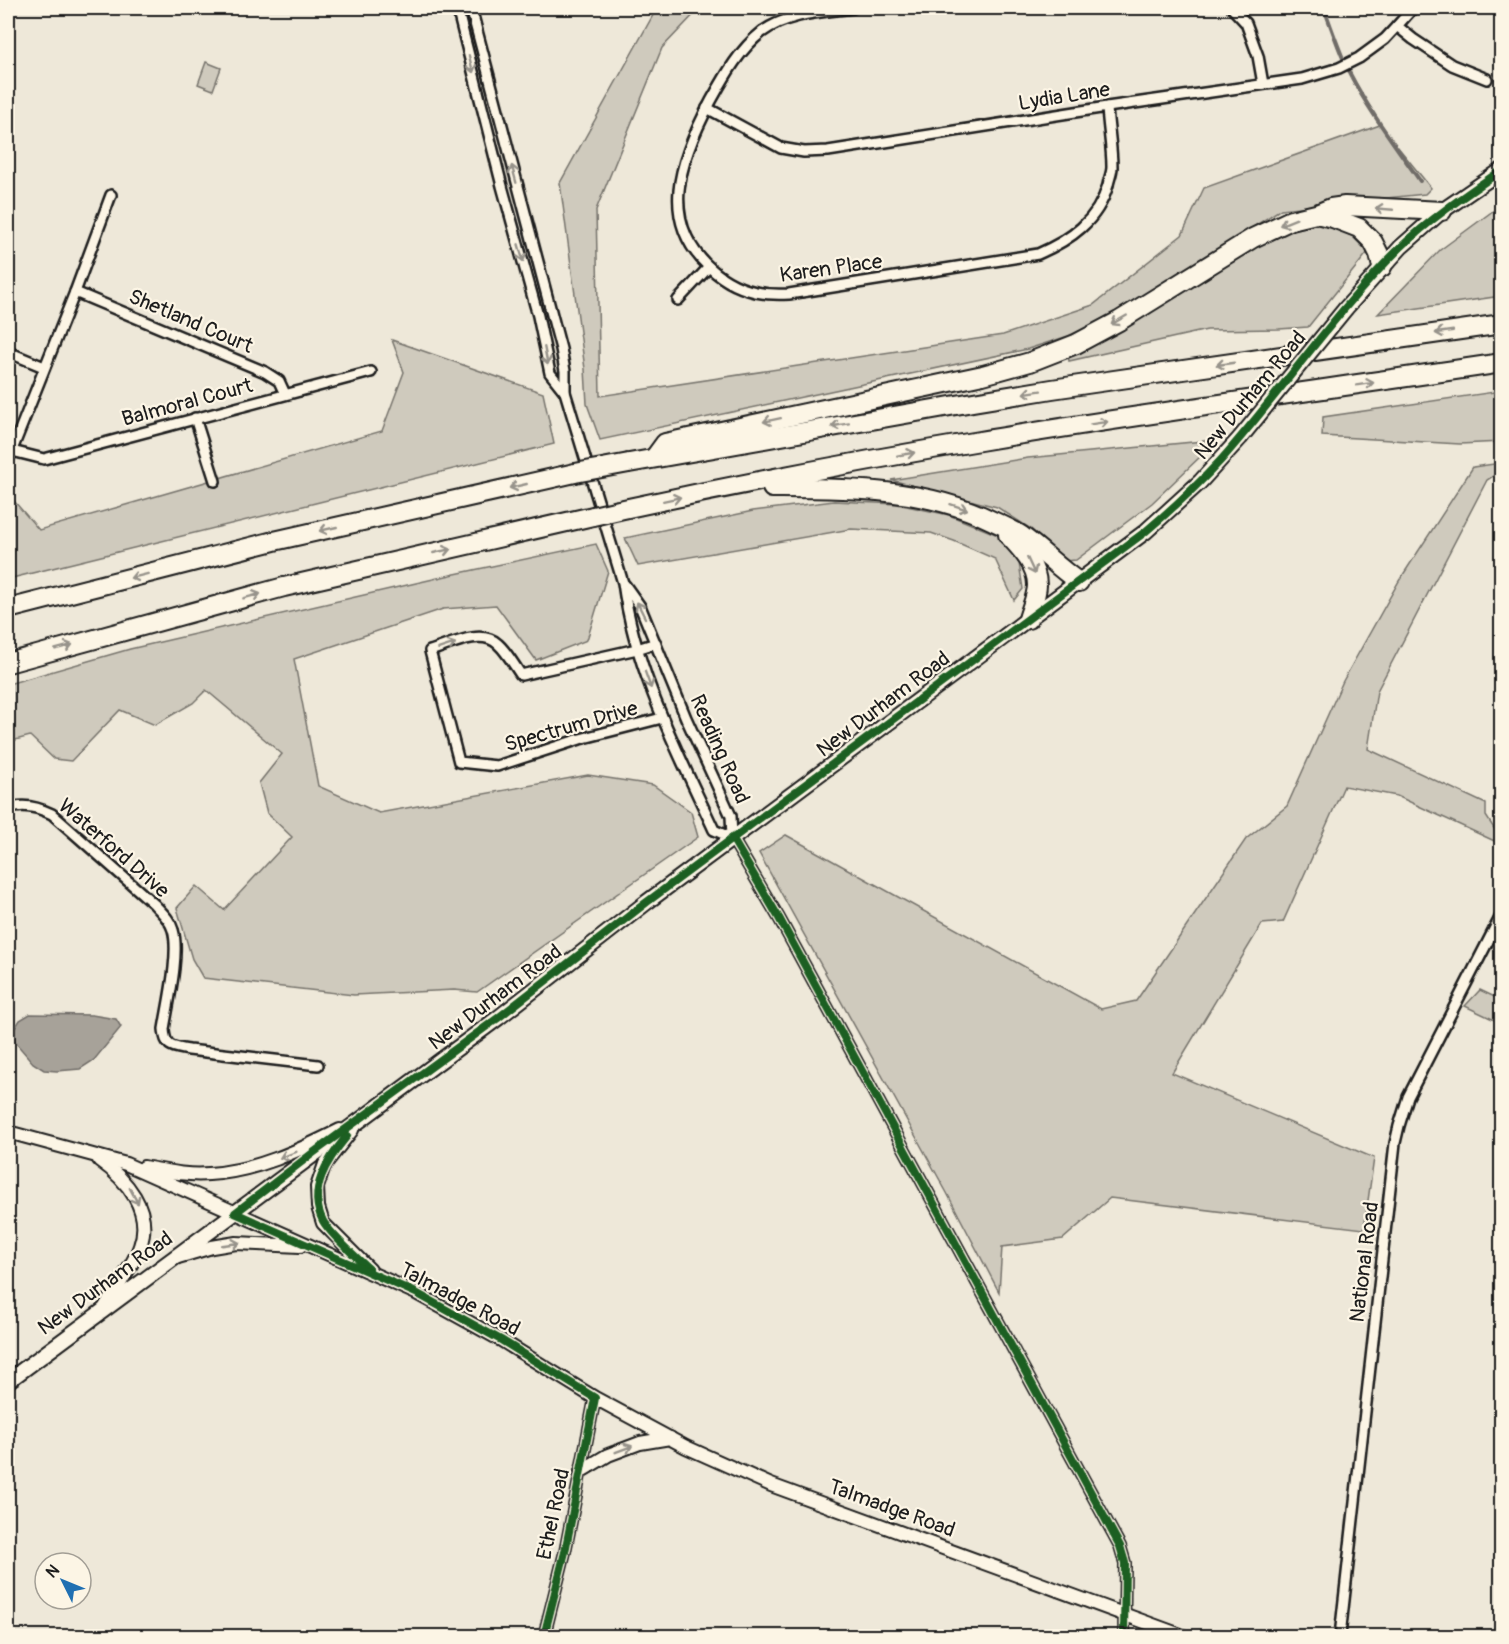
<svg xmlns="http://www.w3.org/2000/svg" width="1509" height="1644" viewBox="0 0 1509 1644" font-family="Pangolin,sans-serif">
<rect width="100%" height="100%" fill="#eee8d9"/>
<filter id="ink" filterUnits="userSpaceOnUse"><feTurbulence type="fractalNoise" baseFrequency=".0167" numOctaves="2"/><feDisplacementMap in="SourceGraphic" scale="12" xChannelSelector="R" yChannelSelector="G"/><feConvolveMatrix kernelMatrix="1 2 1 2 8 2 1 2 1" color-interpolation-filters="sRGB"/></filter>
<g filter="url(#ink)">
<g fill="#cfcabd" stroke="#76736c" stroke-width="1.5">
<polygon points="657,8 700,8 662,48 596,210 600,396 1003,335 1093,305 1182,235 1204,188 1380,125 1431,188 1425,194 1281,209 1115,315 1068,336 1028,349 600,440 587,404 585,369 560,183"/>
<polygon points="206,62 221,68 213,90 198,84"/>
<polygon points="1501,205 1501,296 1378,314 1440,250"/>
<polygon points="1320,222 1352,236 1368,252 1308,327 1279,329 1207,330 1069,361 1068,355 1276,232"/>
<polygon points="392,340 543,393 554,444 8,579 8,506 14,501 39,530 382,431 404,372"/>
<polygon points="1501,391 1501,442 1460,444 1322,436 1323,417"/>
<polygon points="1214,440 1202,455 1152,503 1076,560 1064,561 1031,529 997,507 891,480 1028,458"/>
<polygon points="1501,463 1501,471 1487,480 1377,691 1368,749 1486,804 1486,816 1501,839 1501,844 1397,796 1344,786 1283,922 1262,924 1172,1073 1374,1158 1364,1229 1110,1198 1063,1239 1002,1247 999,1292 947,1193 759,853 786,835 1101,1009 1136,1001 1246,839 1287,806 1343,681 1399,581 1473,467"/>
<polygon points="834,501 897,504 949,515 998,535 1019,563 1023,589 1014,600 995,559 954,541 931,533 851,529 638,566 625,538 753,511"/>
<polygon points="596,544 608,571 587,640 536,660 496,605 443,609 294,659 318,786 379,813 588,775 653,785 691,812 698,837 477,992 454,990 354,995 203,978 192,959 177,908 196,886 224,910 292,837 267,813 259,783 282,754 206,690 193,703 155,725 120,710 71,761 54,759 30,736 8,742 8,684 130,649 455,574"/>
<polygon points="1480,990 1501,1000 1501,1023 1465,1006"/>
</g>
<polygon fill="#a7a299" stroke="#6f6c67" stroke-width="1.5" points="30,1014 92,1015 116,1019 121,1027 94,1060 80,1069 57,1071 44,1070 33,1063 15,1042 13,1031 20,1020"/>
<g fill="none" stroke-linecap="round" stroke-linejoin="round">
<path stroke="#6f6c67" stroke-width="4" d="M 1324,8 C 1332,29 1339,51 1349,72 C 1369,111 1395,145 1420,181"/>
<g stroke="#1c1c1c" stroke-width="14">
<g id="minor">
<polyline points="457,8 502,186 538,316 550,373 565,392"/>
<path d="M 471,8 L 561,349 L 565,371 L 565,392 L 623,583 C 635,671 677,750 714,830 L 732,838"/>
<path d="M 853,8 C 823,12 788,13 762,32 C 739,50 725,76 711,101 C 680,159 655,224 716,273 C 737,290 762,296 789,294 L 1038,254 C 1070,240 1098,221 1108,185 C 1109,179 1112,173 1112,167 C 1112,147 1108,127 1107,107"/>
<polyline points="1232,8 1246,23 1258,56 1263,84"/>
<polyline points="1397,26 1413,39 1452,65 1487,79"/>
<polyline points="707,108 781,148 804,152 828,151 1107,107 1302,79 1339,68 1359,58 1385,39 1397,26 1413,8"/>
<polyline points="75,292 265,372 279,381 285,394"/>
<polyline points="678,300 709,267"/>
<polyline points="8,352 44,367"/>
<polyline points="195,418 215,481"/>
<polyline points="12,451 44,459 371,372"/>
<polyline points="8,460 75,292 111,195"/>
<polyline points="625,585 640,606 686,718 731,816 732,838"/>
<path d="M 656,643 L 637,649 L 521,675 C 514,665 507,652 498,644 C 481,628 450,645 430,651 L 459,762 L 497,766 L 580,739 L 662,718"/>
<path d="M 8,809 C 23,803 38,807 52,814 L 154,904 C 161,912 170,919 173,930 C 180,953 168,1004 164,1029 C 165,1048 173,1047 189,1050 L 318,1065"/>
<polyline points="732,838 779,918 1120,1546 1125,1563 1124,1636"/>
<polyline points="544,1636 565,1552 595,1398"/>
<polyline points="1340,1636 1395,1143 1399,1126 1408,1097 1502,914"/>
</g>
</g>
<g stroke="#1c1c1c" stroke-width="16">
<g id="tertiary">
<polyline points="352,1130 325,1164 317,1187 318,1207 323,1223 370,1270"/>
<polyline points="8,1132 126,1164 416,1293 501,1340 595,1398 686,1447 771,1485 1183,1636"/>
<path d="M 99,1160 C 126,1179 153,1210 140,1246 C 134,1264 115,1290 105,1307"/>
<path d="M 144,1167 C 166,1171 187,1176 209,1174 C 256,1171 298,1151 340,1130"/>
<polyline points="178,1257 212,1247 236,1243 300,1246"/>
<polyline points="581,1471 608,1455 640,1443 670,1438"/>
</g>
</g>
<g stroke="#1c1c1c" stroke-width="18">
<g id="secondary">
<polyline points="1346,308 1401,247 1442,211 1502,170"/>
<polyline points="8,1381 498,1018 647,902 1145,532 1200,482 1240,438"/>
</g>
</g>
<g stroke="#1c1c1c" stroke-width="22">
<g id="motorway">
<polyline points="1319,213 1331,208 1345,206 1442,211"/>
<polyline points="654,458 665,443 983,375 1030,362 1076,344 1119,321 1253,238 1291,220 1316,214 1333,218 1359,228 1373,242 1379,254 1382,267"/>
<polyline points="629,463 973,402 1052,389 1502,324"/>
<path d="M 772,488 C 846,488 924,487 993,521 C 1002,525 1013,530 1022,536 C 1042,550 1058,568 1079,582"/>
<path d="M 619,510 C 739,484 859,461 980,441 C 1154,412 1328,389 1502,363"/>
<path d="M 1008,535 C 1021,549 1037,565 1037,585 C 1037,596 1031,608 1028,619"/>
<polyline points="8,609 274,541 575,473"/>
<polyline points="8,663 284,587 593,516"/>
</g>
</g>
<use href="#minor" stroke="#fcf5e5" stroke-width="9"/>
<use href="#tertiary" stroke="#fcf5e5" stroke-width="12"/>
<use href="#secondary" stroke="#fcf5e5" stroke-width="14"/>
<use href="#motorway" stroke="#fcf5e5" stroke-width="18"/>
<g stroke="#1c1c1c" stroke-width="18" stroke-linecap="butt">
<polyline id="secondary-bridge" points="1240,438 1346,308"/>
</g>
<g stroke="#1c1c1c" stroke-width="22" stroke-linecap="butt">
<g id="motorway-bridge">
<polyline points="575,473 629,463"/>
<polyline points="593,516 619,510"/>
</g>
</g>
<use href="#secondary-bridge" stroke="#fcf5e5" stroke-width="14"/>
<use href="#motorway-bridge" stroke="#fcf5e5" stroke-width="18"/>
<g stroke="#fcf5e5" stroke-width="11">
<g id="cycleway">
<polyline points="732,838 779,918 1120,1546 1125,1563 1124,1636"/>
<path d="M 347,1136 C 327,1160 307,1190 323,1221 C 330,1234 357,1258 369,1269"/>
<path d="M 544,1636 L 565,1552 L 595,1398 L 501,1340 L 416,1293 L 235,1213 L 313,1153 L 498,1018 L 647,902 L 1145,532 C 1171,510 1197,486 1221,460 C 1282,391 1334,313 1400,248 C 1431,218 1467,194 1502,170"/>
</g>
</g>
<use href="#cycleway" stroke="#1b5e20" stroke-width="8"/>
</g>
<defs><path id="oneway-shaft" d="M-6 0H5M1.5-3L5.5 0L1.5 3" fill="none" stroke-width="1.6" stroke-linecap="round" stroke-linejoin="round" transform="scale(1.5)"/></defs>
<g stroke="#97938b">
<use href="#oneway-shaft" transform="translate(471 64) rotate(76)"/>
<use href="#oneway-shaft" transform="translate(514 174) rotate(-105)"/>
<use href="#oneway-shaft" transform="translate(1384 209) rotate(-175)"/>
<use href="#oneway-shaft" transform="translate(1288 222) rotate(158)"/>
<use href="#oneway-shaft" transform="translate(521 253) rotate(74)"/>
<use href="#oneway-shaft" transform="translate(1119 320) rotate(150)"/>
<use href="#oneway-shaft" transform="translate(1444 332) rotate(172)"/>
<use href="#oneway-shaft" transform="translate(546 356) rotate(79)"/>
<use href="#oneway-shaft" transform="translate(1225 364) rotate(172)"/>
<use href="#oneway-shaft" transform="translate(1365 384) rotate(-9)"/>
<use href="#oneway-shaft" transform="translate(1032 392) rotate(171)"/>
<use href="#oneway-shaft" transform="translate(772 420) rotate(168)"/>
<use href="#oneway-shaft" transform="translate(1099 423) rotate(-9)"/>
<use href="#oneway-shaft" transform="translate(840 425) rotate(170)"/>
<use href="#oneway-shaft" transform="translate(906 454) rotate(-10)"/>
<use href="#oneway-shaft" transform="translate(518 486) rotate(167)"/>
<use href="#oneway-shaft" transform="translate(672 499) rotate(-12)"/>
<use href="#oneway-shaft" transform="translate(959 507) rotate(18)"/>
<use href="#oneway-shaft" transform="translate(328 529) rotate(167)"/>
<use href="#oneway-shaft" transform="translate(442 551) rotate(-13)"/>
<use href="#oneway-shaft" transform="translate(1031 566) rotate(65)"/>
<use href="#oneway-shaft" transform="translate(139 576) rotate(166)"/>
<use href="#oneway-shaft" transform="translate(252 596) rotate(-15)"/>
<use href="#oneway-shaft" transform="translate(641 610) rotate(-117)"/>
<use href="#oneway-shaft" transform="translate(447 646) rotate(-18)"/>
<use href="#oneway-shaft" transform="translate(64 647) rotate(-15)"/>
<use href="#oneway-shaft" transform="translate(648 680) rotate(70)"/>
<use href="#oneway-shaft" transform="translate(288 1155) rotate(159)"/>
<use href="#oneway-shaft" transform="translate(134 1196) rotate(62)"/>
<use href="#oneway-shaft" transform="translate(231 1244) rotate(-8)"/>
<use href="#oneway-shaft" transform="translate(624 1449) rotate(-21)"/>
</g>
</g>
<g text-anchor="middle" stroke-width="4.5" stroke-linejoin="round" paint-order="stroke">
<g font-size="21" fill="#1c1c1c" stroke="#fcf5e5">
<text transform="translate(1064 96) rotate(-9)" y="7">Lydia Lane</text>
<text transform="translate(831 268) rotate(-8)" y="7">Karen Place</text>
<text transform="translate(191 321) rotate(23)" y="7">Shetland Court</text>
<text transform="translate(1250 395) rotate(-50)" y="7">New Durham Road</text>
<text transform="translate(187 402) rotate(-15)" y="7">Balmoral Court</text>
<text transform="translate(883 704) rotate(-37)" y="7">New Durham Road</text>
<text transform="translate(571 726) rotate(-16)" y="7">Spectrum Drive</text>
<text transform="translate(720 749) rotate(66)" y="7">Reading Road</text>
<text transform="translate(114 848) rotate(41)" y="7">Waterford Drive</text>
<text transform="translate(495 997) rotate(-37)" y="7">New Durham Road</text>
<text transform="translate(1364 1262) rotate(-83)" y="7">National Road</text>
<text transform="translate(105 1283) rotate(-36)" y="7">New Durham Road</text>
<text transform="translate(460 1299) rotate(28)" y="7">Talmadge Road</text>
<text transform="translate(892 1508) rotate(20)" y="7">Talmadge Road</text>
<text transform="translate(553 1514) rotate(-78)" y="7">Ethel Road</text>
</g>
</g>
<rect width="1509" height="1644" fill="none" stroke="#fcf5e5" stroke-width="30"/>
<rect x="15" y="15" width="1479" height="1614" fill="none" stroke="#1c1c1c" stroke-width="2" filter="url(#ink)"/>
<g transform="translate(63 1581) rotate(313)"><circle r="28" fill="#fcf5e5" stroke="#a29e95" stroke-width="1.5"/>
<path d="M0-4.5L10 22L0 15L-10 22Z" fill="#1f6fb2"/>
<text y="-9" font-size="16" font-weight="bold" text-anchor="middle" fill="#1c1c1c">N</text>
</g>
</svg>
